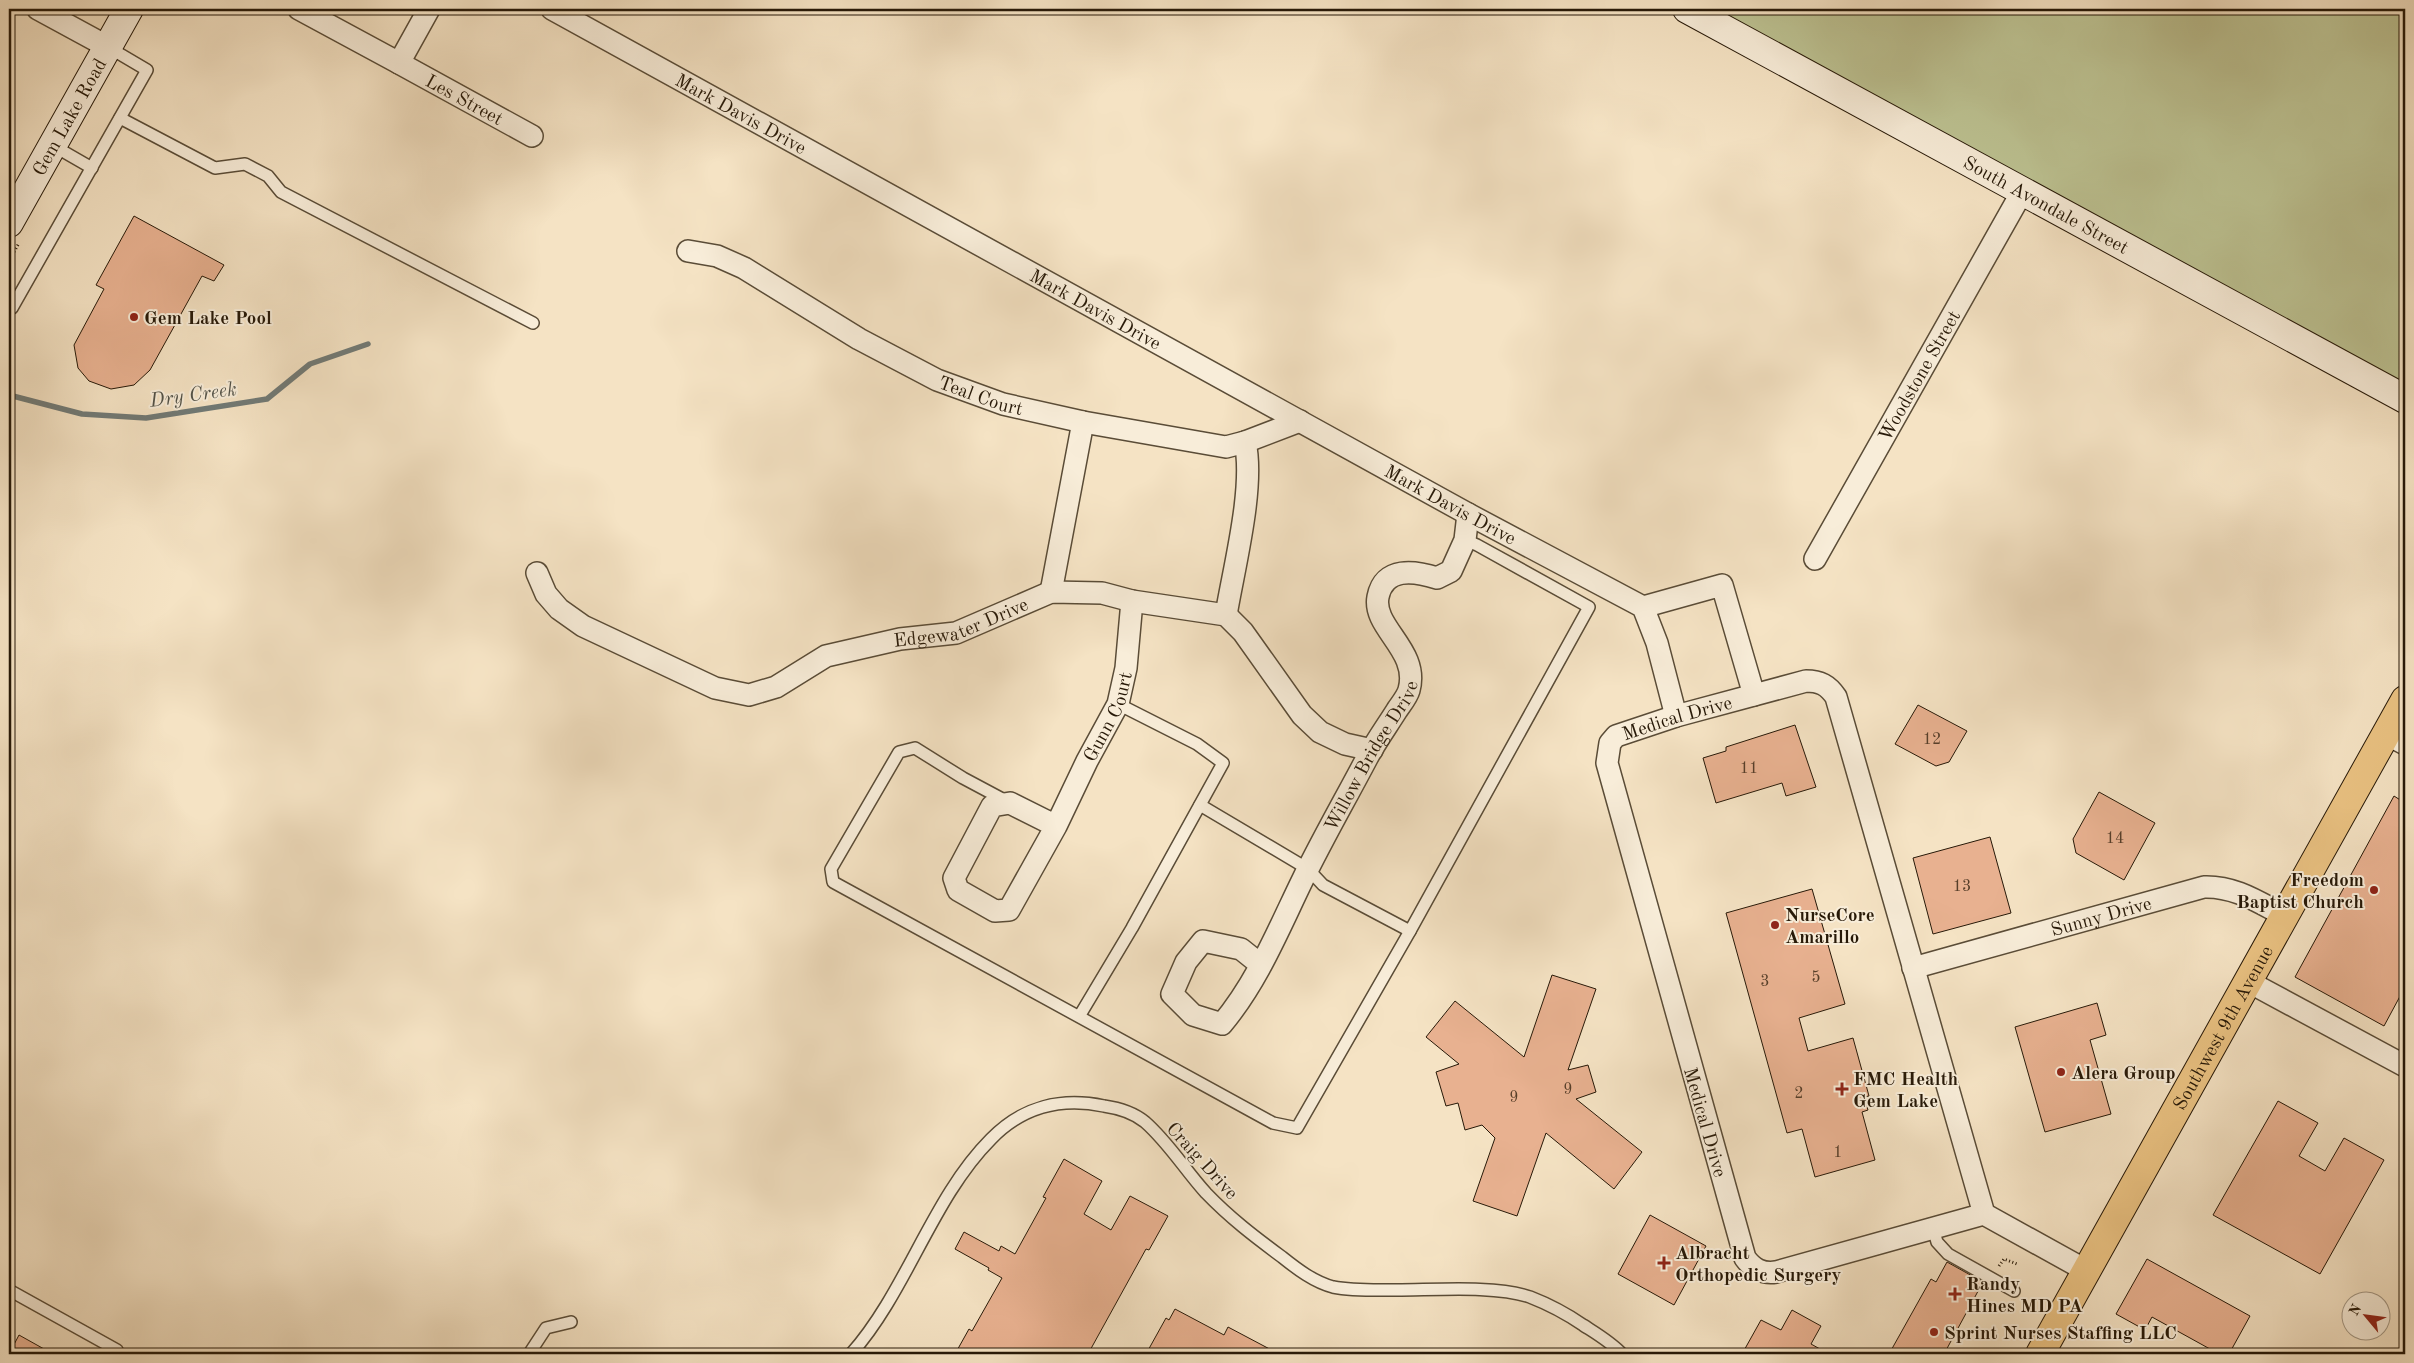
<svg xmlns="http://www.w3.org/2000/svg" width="2414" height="1363" viewBox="0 0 2414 1363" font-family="'Old Standard TT',serif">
<rect width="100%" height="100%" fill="#f5e3c4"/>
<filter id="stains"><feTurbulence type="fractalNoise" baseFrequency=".004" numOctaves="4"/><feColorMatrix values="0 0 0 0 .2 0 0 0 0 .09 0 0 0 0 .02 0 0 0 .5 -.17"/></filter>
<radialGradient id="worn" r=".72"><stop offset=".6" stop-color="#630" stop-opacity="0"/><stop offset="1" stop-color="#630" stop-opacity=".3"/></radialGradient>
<polygon fill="#bdc393" stroke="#726e4e" points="1713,9 2405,9 2405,387"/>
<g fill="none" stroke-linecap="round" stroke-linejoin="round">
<polyline stroke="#717a76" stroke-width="5.5" points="9,395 82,414 146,418 267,399 310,364 368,344"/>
</g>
<g fill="#e8b190" stroke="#271908">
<polygon points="134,216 224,265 214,281 202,276 150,370 134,385 111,389 89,381 78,368 74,345 104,289 96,285"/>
<polygon points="1918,705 1967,731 1949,762 1936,766 1895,744"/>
<polygon points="1795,725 1816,787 1786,796 1782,783 1716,803 1703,758 1726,751 1726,747"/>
<polygon points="2099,792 2155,823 2124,880 2076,853 2073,839"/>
<polygon points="2394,796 2405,803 2405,987 2384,1026 2295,977"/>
<polygon points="1990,837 2011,913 1933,934 1913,858"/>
<polygon points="1812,889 1845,1004 1799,1018 1808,1051 1853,1038 1869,1096 1864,1097 1868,1110 1862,1112 1875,1160 1815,1177 1802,1129 1787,1133 1726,913"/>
<polygon points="1552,975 1596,989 1568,1070 1588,1065 1596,1092 1576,1099 1642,1152 1614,1189 1546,1133 1517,1216 1473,1201 1495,1138 1482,1125 1465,1130 1458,1103 1446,1106 1436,1072 1459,1064 1426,1037 1455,1001 1524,1057"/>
<polygon points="2097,1003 2106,1035 2090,1040 2111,1114 2045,1132 2015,1027"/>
<polygon points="2278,1101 2318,1123 2299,1156 2325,1171 2344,1138 2384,1160 2320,1274 2213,1215"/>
<polygon points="1064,1159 1102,1181 1084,1214 1111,1230 1130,1196 1168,1216 1149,1250 1146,1249 1088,1354 955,1354 969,1329 972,1331 1002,1278 988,1270 989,1268 955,1249 964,1232 999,1251 1001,1246 1015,1254 1046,1198 1043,1197"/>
<polygon points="1650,1215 1706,1246 1674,1305 1618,1274"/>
<polygon points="2147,1259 2250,1316 2229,1354 2219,1354 2152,1317 2145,1330 2116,1314"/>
<polygon points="1947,1262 1983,1282 1944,1354 1889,1354 1931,1279 1936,1282"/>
<polygon points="1175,1309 1224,1335 1228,1327 1279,1354 1146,1354 1166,1318 1169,1320"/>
<polygon points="1792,1310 1821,1326 1811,1344 1829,1354 1742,1354 1761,1320 1781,1330"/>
<polygon points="19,1335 53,1354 9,1354"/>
</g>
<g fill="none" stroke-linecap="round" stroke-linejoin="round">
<g stroke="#5a4c37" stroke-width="14">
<g id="lane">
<polyline points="120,118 215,168 245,164 268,176 281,192 533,323"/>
<polyline points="52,145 92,168"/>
<polyline points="9,306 12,308 147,70 108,47"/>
<polyline points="1008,802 963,778 915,748 899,752 831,869 833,882 1273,1123 1297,1128 1410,931 1589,607 1477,545 1465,540"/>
<polyline points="1200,805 1308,869 1323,885 1410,931"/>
<polyline points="1080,1015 1132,928 1223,763 1197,744 1118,704"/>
<polyline points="1933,1228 1937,1242 1948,1254 2014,1291"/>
<polyline points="9,1290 117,1350 115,1354"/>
<polyline points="529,1354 546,1328 571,1322"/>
<path d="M 851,1354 C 907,1291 932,1198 991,1139 C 1022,1107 1061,1097 1104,1106 C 1118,1108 1134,1113 1145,1122 C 1169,1143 1185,1170 1206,1193 C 1230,1218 1255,1237 1282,1257 C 1297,1269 1314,1282 1333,1287 C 1354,1291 1376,1290 1397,1290 C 1434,1290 1496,1285 1530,1297 C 1548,1304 1567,1314 1583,1325 C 1597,1334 1611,1342 1622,1354"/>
</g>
</g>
<g stroke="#5a4c37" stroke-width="24">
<g id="street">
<polyline points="38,9 108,47"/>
<polyline points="299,9 399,63 429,9"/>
<path id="s1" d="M 552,9 L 1468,514 L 1643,607 L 1657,643 L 1676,716"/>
<path id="s2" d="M 399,63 L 532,136"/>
<path id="s3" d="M 688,251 L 717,256 L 744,268 L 859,339 L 937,380 L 1003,404 L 1083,422 L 1226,447 L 1245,442 L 1300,421"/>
<path id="s4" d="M 1815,559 L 2022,192"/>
<path id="s5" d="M 537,573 L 546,594 L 559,609 L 583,626 L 715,688 L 749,695 L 776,687 L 826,656 L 900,639 L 956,633 L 1051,592 L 1102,593 L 1132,601 L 1226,615 L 1243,632 L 1302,715 L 1320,732 L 1345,744 L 1372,750"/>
<polyline points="1051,592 1083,422"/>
<polyline points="1643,607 1722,585 1754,695"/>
<path d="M 1226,615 C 1234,567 1255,487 1245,442"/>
<polyline points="2386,734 2405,744"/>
<path id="s6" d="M 1056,826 L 1010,803 L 992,806 L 954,878 L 958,890 L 995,911 L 1009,910 L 1056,826 L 1087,761 L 1118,704 L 1126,668 L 1132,601"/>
<path id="s7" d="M 1261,965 L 1241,949 L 1203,941 L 1186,962 L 1172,994 L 1193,1015 L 1222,1024 C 1258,981 1279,928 1303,879 C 1323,838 1346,798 1367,758 C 1376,741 1387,726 1397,710 C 1401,704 1407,697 1409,690 C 1420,650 1372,628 1378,597 C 1384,566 1415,571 1437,578 L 1451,571 L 1465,540 L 1468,514"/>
<path id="s8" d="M 1913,968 L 2204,887 C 2235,886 2258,902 2285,916"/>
<polyline points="2249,982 2405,1066"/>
<path id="s9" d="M 1984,1214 L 1776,1272 C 1762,1274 1753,1269 1745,1258 L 1607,763 L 1610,743 L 1616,736 L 1676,716 L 1806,681 C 1820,681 1828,685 1836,697 L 1984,1214 L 2087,1271"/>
</g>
</g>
<g stroke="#271908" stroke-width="30">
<g id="secondary">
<path id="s10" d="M 1687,9 L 2405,399"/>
<path id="s11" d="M 9,223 L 129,9"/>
</g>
</g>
<g stroke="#271908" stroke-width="30">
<g id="primary">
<path id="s12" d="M 2040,1354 L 2405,700"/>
</g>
</g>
<g stroke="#271908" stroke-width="3" stroke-dasharray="1 2.5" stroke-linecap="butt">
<polyline points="9,261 19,243"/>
<polyline points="1999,1266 2004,1259 2017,1264"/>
</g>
<use href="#lane" stroke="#f8edd9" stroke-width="11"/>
<use href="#street" stroke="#f8edd9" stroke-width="21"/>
<use href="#secondary" stroke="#f8edd9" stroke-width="28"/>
<use href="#primary" stroke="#eac282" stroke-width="28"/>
</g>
<g fill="#8f2418" stroke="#f8edd9" stroke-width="2">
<circle cx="134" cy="317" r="5"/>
<circle cx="2374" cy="890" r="5"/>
<circle cx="1775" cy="925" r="5"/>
<circle cx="2061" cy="1072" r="5"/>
<path d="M1839.5 1081.5h5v5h5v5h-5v5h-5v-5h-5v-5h5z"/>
<path d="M1661.5 1255.5h5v5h5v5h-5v5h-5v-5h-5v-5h5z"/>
<path d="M1952.5 1286.5h5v5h5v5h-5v5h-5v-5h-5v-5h5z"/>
<circle cx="1934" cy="1332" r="5"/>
</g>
<g text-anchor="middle" stroke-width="4" stroke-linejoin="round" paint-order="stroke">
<g font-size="16" fill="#573f2a">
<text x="1932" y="744">12</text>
<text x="1749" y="773">11</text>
<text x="2115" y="843">14</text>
<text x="1962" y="891">13</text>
<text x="1816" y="982">5</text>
<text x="1765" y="986">3</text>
<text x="1568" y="1094">9</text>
<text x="1799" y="1098">2</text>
<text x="1514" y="1102">9</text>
<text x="1838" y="1157">1</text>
</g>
<g font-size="19" fill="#271908" stroke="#f8edd9">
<text dy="7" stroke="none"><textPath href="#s2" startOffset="75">Les Street</textPath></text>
<text dy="7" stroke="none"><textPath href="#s1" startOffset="216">Mark Davis Drive</textPath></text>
<text dy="7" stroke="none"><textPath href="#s11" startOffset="122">Gem Lake Road</textPath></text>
<text dy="7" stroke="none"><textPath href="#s10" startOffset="409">South Avondale Street</textPath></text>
<text dy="7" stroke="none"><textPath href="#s1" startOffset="621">Mark Davis Drive</textPath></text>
<text dy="7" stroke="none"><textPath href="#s4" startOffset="211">Woodstone Street</textPath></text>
<text dy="7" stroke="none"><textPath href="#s3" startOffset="329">Teal Court</textPath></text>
<text dy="7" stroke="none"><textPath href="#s1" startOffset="1026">Mark Davis Drive</textPath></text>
<text dy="7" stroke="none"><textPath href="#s5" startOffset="479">Edgewater Drive</textPath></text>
<text dy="7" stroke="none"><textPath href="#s6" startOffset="438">Gunn Court</textPath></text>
<text dy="7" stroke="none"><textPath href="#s9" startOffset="859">Medical Drive</textPath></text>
<text dy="7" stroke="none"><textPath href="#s7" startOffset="494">Willow Bridge Drive</textPath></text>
<text dy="7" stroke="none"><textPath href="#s8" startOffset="195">Sunny Drive</textPath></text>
<text dy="7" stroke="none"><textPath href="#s12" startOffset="374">Southwest 9th Avenue</textPath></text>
<text transform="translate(1706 1122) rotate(74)" y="7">Medical Drive</text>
<text transform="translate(1203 1160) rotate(48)" y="7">Craig Drive</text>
</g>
<g font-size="19" font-weight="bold" fill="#271908" stroke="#f8edd9" text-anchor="start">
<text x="144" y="324">Gem Lake Pool</text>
<text x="2364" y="886" text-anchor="end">Freedom<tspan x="2364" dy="22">Baptist Church</tspan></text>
<text x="1785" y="921">NurseCore<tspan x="1785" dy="22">Amarillo</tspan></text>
<text x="2071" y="1079">Alera Group</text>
<text x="1853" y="1085">FMC Health<tspan x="1853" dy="22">Gem Lake</tspan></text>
<text x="1675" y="1259">Albracht<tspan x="1675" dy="22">Orthopedic Surgery</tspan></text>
<text x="1966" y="1290">Randy<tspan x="1966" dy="22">Hines MD PA</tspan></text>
<text x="1944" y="1339">Sprint Nurses Staffing LLC</text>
</g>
<g font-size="20" font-style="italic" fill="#525248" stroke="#f8edd9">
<text transform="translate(193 394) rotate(-8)" y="7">Dry Creek</text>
</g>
</g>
<rect width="2414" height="1363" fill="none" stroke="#f5e3c4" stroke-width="30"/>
<rect x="10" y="10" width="2394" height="1343" fill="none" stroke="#271908" stroke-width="2.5"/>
<rect x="15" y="15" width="2384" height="1333" fill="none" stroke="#271908"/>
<g transform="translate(2366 1316) rotate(299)"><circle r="24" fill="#f8edd9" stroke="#a49885"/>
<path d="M0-4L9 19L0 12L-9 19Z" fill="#8f2418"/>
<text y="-8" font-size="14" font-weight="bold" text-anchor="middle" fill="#271908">N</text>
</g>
<rect width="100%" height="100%" filter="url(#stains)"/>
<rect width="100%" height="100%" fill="url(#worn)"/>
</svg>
